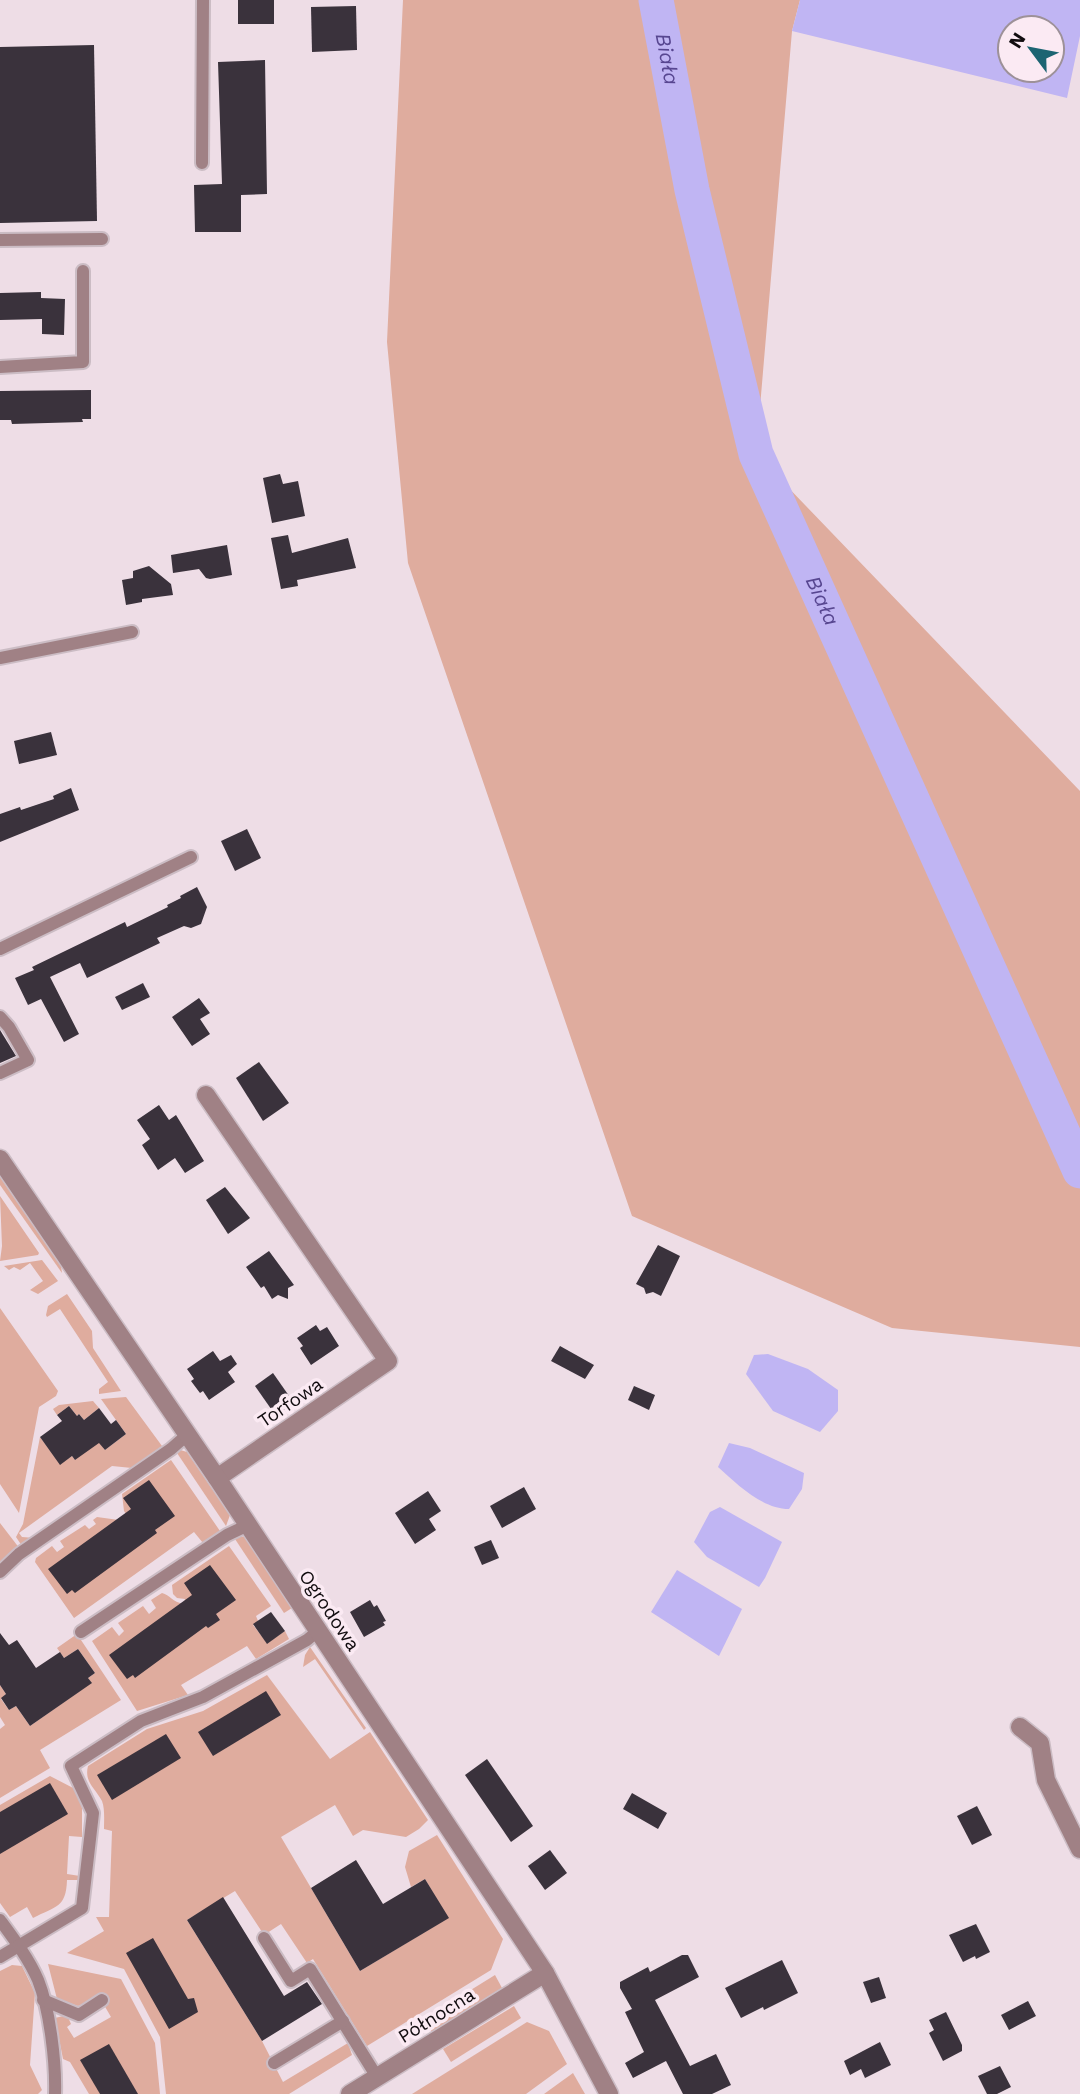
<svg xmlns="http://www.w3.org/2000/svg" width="1080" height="2094" viewBox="0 0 1080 2094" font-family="'Work Sans',sans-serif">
<rect width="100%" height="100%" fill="#eedde6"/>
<g fill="#dfac9e">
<polygon points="403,0 800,0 792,31 756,454 1080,791 1080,1347 892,1328 632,1216 408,563 387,342"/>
<polygon points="0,1177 61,1266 62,1273 0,1185"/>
<polygon points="0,1196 39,1253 38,1255 0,1261 2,1246"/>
<polygon points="42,1260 58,1281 38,1294 30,1290 43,1281 30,1263 20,1270 14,1267 9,1270 4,1266"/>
<polygon points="67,1294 92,1331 93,1348 121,1391 99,1394 99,1389 108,1382 60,1309 47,1317 46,1315 48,1306"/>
<polygon points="0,1308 58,1391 56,1396 39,1407 19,1513 0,1484"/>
<polygon points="126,1397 162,1446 132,1468 112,1466 19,1533 22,1537 35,1538 22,1546 16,1537 23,1524 40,1437 60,1464 72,1456 75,1460 96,1438 105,1450 126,1434 101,1399"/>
<polygon points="93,1401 99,1408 84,1420 79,1414 77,1416 69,1406 57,1415 53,1409 59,1405"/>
<polygon points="177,1449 187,1452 230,1515 226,1526 175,1450"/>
<polygon points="171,1460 220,1531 203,1543 194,1532 74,1618 35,1562 36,1558 52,1546 57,1552 64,1547 60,1541 85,1525 89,1529 96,1524 93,1520 97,1517 126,1521 129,1518 124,1511 122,1494"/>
<polygon points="0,1523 20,1549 0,1563"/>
<polygon points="235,1535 245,1537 292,1608 284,1613 233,1536"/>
<path d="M 229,1546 L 271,1606 L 256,1616 L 258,1621 L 253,1625 L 267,1643 L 285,1631 L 289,1639 L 256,1659 L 247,1646 L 181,1685 L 188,1695 L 137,1711 L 92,1641 L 112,1627 L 119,1636 L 124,1631 L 118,1623 L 143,1606 L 149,1614 L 156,1608 L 151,1600 L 162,1593 C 170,1595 172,1602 184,1604 L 185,1599 L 177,1598 L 173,1594 L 172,1585 Z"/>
<polygon points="77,1634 121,1700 40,1750 50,1768 0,1798 0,1729 5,1725 0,1717 0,1685 6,1694 1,1699 9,1710 16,1706 30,1726 91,1683 88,1678 95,1673 78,1649 64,1658 57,1648"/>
<polygon points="310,1647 366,1728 364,1730 315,1659 303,1667 305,1655"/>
<path d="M 267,1675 L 330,1759 L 370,1732 L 428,1820 L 419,1829 L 406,1837 L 363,1830 L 353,1836 L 335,1805 L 281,1837 L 360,1971 L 448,1918 L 425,1879 L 411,1887 L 405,1867 L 409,1851 L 437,1835 L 503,1939 L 491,1970 L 367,2046 L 313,1959 L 307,1963 L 281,1924 L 264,1935 L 235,1891 L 187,1920 L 262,2041 L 283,2082 L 348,2043 L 352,2055 L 289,2094 L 166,2094 L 160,2037 L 124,1969 L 67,1953 L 104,1931 L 96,1917 L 109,1917 L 112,1831 L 104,1829 C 104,1821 105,1809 102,1801 C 95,1788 84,1782 88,1766 L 147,1729 L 203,1711 Z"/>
<path d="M 50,1776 L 77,1790 L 82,1808 L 82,1837 L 69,1836 L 67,1874 L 80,1876 L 80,1880 L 67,1880 C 66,1908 56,1906 33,1918 L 27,1907 L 10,1917 L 0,1903 L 0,1805 Z"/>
<polygon points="48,1964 121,1979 155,2043 160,2094 89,2094 70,2062 63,2059 55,2018 67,2015 71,2024 67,2027 74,2038 111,2017 100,1998 78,2006 57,1999"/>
<polygon points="12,1965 22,1966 35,1993 30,2065 42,2090 38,2094 0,2094 0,1971"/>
<polygon points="495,1975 502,1988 432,2032 424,2019"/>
<polygon points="514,2006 521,2018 451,2062 443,2049"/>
<polygon points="527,2022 549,2031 567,2064 526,2094 412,2094"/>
<polygon points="573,2073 585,2094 544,2094"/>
</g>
<g fill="#c0b5f3" fill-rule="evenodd">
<path d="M 800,0 L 1080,0 L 1080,36 L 1067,98 L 792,31 ZM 1010,28 L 1052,28 L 1052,70 L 1010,70 Z"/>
<polygon points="768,1354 808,1369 838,1390 838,1411 820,1432 773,1411 746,1374 754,1355"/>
<path d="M 729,1443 L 750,1448 L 804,1473 L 802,1489 L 789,1509 C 762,1509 737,1484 718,1467 Z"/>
<polygon points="720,1507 782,1542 765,1578 759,1587 707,1557 694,1542 710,1512"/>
<polygon points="677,1570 742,1609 719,1656 651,1612"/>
</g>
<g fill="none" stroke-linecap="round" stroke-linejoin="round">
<path stroke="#c0b5f3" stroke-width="35" id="s1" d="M 656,0 L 692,190 L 756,454 L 1080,1171"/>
</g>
<g fill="#3a323c">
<rect x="238" y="0" width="36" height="24"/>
<polygon points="356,6 357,50 312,52 311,7"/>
<polygon points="94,45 97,221 0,223 0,47"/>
<polygon points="265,60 267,194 241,195 241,232 195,232 194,185 222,184 218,62"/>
<polygon points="41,292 41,298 65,299 64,335 42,334 42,319 0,320 0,293"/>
<polygon points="91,390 91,419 82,419 83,422 12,424 11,420 0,420 0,391"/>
<polygon points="280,474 283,484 298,481 305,516 272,523 263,478"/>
<polygon points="288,535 292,553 348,538 356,568 297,580 298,586 281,589 271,538"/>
<polygon points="227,545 232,575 210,579 206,578 199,569 173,573 171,555"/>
<polygon points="149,566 171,584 173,595 142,599 142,602 126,605 122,580 133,578 133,571"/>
<polygon points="51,732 57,755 19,764 14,741"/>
<polygon points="71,788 79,810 0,842 0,814 20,807 21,810 54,799 53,796"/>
<polygon points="247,829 261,858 235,871 221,841"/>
<polygon points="197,887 207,907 201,924 191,928 184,926 157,938 160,943 87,978 80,963 50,977 79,1034 64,1042 41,999 28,1005 15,978 34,970 32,967 125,922 127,927 168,907 167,905 181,898 180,896"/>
<polygon points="143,983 150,997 122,1010 115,997"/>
<polygon points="199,998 210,1013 200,1019 210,1034 192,1046 172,1017"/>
<polygon points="0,1030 16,1056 0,1063"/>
<polygon points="259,1062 289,1103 263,1121 236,1078"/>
<polygon points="159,1105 169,1120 176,1115 204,1161 185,1173 175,1158 158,1170 142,1145 150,1139 137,1120"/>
<polygon points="225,1187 250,1218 228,1234 206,1200"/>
<polygon points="658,1245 680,1256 661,1296 653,1292 646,1294 644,1288 636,1284"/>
<polygon points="269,1251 294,1285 288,1288 288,1299 278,1295 272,1299 264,1286 261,1288 246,1267"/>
<polygon points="316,1325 320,1331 327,1327 339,1346 311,1365 300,1348 303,1346 297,1338"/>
<polygon points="560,1346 594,1365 585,1379 551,1361"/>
<polygon points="213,1351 220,1361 231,1355 237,1364 228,1372 235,1382 209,1400 203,1391 200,1393 191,1381 194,1379 187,1369"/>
<polygon points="273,1373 294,1403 276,1416 255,1386"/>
<polygon points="634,1386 655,1395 649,1410 628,1400"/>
<polygon points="69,1406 77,1416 79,1414 84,1420 99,1408 111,1424 116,1420 126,1434 105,1450 99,1443 75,1460 72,1456 60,1465 40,1437 62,1421 57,1415"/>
<polygon points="149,1480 175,1516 155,1530 157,1533 75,1593 72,1590 67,1594 48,1569 131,1509 123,1498"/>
<polygon points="524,1487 536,1509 502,1528 490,1506"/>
<polygon points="428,1491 441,1511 429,1519 436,1530 415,1544 395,1513"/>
<polygon points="491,1540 499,1558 482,1565 474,1547"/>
<polygon points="210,1565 236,1600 216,1614 220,1620 208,1628 206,1626 135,1678 133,1675 127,1679 109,1655 192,1595 184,1583"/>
<polygon points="370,1600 374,1607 377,1605 386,1621 383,1622 385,1625 364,1637 350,1612"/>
<polygon points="271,1612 285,1631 267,1644 253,1624"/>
<polygon points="0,1633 9,1645 17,1640 36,1668 60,1652 64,1658 78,1649 95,1673 88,1678 92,1683 30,1726 16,1706 9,1710 1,1698 6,1694 0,1685"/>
<polygon points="266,1691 281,1715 213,1756 198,1732"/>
<polygon points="166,1734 181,1758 112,1800 97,1775"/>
<polygon points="487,1759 533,1826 511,1842 465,1775"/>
<polygon points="50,1783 68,1814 0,1854 0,1812"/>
<polygon points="632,1793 667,1813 658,1829 623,1809"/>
<polygon points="977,1806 992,1835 972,1845 957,1816"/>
<polygon points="550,1850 567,1873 545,1890 528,1866"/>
<polygon points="356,1860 383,1904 425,1879 449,1918 360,1971 311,1888"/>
<polygon points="223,1897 284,1996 307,1982 322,2004 262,2041 187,1920"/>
<polygon points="976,1924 990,1952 976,1959 975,1956 963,1962 949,1935"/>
<polygon points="153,1938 188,1999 194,1998 198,2012 169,2029 126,1953"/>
<polygon points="682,1955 688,1955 699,1977 655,2000 690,2066 716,2054 731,2085 712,2094 683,2094 666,2061 633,2078 625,2063 644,2052 625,2012 632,2009 620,1988 620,1982 648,1967 650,1972"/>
<polygon points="782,1960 798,1993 764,2010 763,2007 741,2018 725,1988"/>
<polygon points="879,1977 886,1998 871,2003 863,1982"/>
<polygon points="1028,2001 1036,2016 1009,2030 1001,2015"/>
<polygon points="946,2012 962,2045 962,2051 943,2061 929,2033 934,2030 929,2020"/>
<polygon points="880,2042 891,2065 865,2078 861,2069 850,2075 844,2061"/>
<polygon points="109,2044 138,2094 100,2094 80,2060"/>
<polygon points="1000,2066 1011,2087 997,2094 987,2094 978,2076"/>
</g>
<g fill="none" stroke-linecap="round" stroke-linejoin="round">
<g stroke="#cbbcc4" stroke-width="16">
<g id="lane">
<polyline points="202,163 203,0"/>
<polyline points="0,240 102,239"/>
<polyline points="0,367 83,362 83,271"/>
<polyline points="0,658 132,632"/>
<polyline points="0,949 191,857"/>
<polyline points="0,1017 9,1027 28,1060 0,1073"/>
<polyline points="0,1572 19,1554 171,1449 187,1435"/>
<polyline points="81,1632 227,1535 248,1525"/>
<path d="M 0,1920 C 14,1939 29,1959 38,1980 C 50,2010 56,2063 55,2094"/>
<polyline points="264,1938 291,1981 310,1969 377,2077"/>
<polyline points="0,1957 82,1908 93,1813 71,1766 141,1721 203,1697 307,1640 319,1630"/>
<polyline points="43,2000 79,2015 102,2000"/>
<polyline points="274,2063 343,2021"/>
</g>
</g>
<g stroke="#cbbcc4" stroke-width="21">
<g id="street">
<polyline points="206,1095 388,1361 217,1478"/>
<polyline points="0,1159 217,1478 545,1973 609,2094"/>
<polyline points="1020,1727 1040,1743 1046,1780 1080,1849"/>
<polyline points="350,2094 545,1973"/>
</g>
</g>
<use href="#lane" stroke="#a08185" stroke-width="12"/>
<use href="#street" stroke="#a08185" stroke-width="18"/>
</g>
<g text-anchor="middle" stroke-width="7" stroke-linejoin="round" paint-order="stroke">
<g font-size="19" fill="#110c0f" stroke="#fbeaf3">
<text transform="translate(290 1402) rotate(-34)" y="7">Torfowa</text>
<text transform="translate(330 1610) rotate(56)" y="7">Ogrodowa</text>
<text transform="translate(436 2015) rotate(-32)" y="7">Północna</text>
</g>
<g font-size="21" font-style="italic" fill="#574690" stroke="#fbeaf3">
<text dy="7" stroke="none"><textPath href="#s1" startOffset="60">Biała</textPath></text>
<text dy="7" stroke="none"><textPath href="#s1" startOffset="626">Biała</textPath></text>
</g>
</g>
<g transform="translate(1031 49) rotate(302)"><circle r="33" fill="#fbeaf3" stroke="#9d9198" stroke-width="2"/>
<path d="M0-5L12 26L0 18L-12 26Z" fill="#1c6472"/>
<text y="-10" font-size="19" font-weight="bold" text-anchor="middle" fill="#110c0f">N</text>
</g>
</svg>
